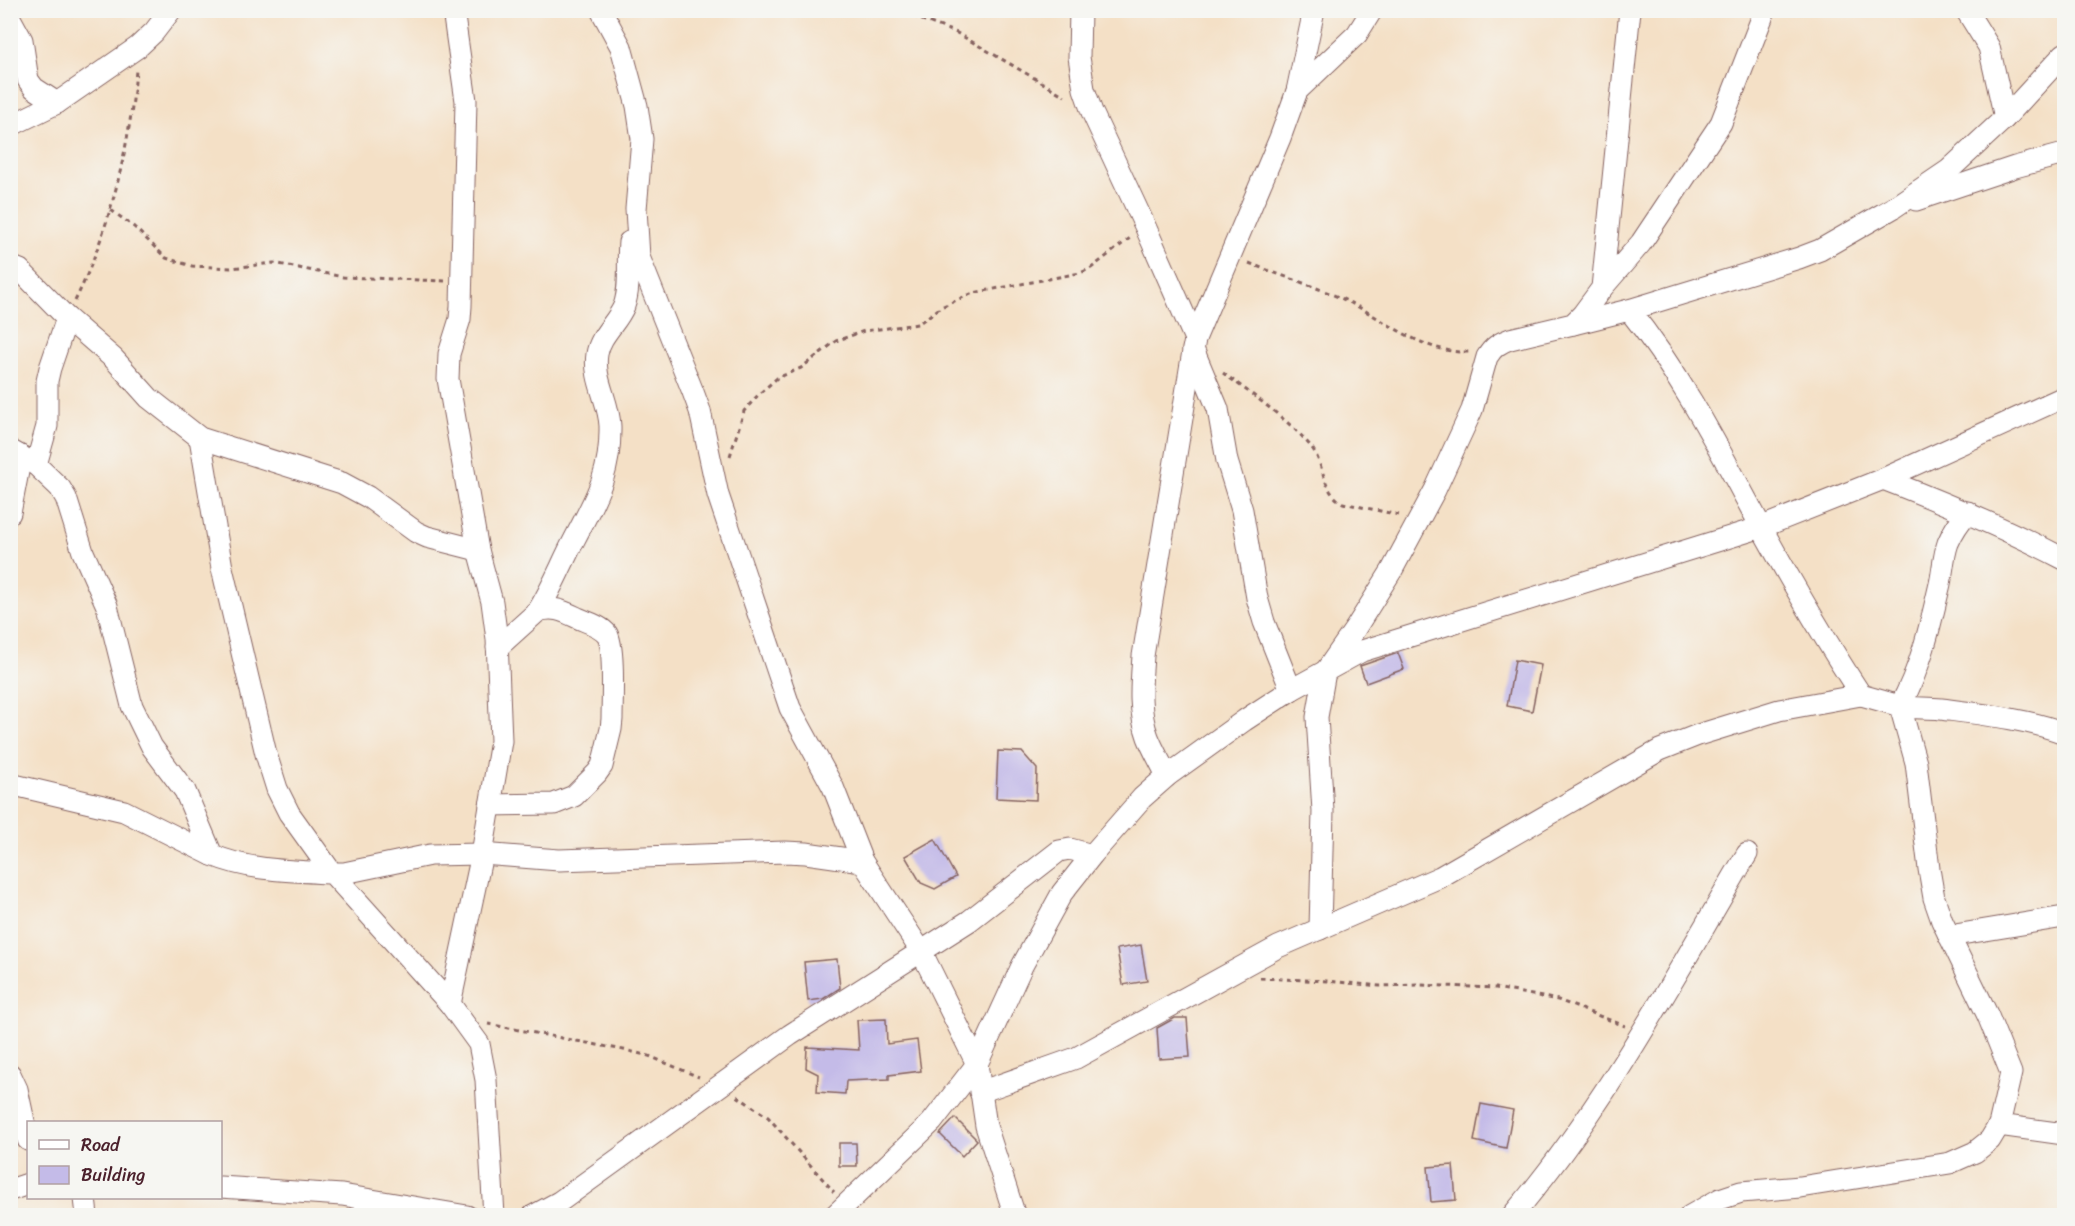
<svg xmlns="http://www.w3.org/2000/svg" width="2075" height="1226" viewBox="0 0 2075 1226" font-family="Sriracha,sans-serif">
<rect width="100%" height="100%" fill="#f6f6f2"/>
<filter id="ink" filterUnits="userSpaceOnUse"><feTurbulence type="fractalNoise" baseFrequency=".0167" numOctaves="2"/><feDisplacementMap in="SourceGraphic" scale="12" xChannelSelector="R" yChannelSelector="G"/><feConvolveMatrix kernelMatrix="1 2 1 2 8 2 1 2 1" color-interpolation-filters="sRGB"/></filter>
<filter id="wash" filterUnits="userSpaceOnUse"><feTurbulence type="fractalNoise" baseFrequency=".008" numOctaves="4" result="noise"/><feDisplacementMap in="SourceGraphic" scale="24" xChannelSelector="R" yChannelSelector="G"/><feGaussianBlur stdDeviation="1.35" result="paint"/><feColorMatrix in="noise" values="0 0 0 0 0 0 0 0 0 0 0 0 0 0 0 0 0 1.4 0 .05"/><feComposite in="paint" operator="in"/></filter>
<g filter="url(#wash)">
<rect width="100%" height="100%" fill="#f4e0c6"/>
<g id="blocks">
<g fill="#c4bbe8">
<polygon points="1398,653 1404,669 1366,683 1360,666"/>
<polygon points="1515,660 1541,665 1532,711 1507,706"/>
<polygon points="998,751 1022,752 1037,769 1036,800 996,798"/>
<polygon points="935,839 956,877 935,889 921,883 905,856"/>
<polygon points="1141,945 1147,981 1123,985 1117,949"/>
<polygon points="837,959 840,988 823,999 808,1001 804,962"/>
<polygon points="1175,1018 1187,1018 1190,1057 1159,1059 1157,1028"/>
<polygon points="886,1019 887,1044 917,1040 921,1071 889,1075 889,1079 846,1081 845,1094 817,1092 818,1074 806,1068 807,1047 859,1050 857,1020"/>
<polygon points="1481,1104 1513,1110 1506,1148 1474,1141"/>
<polygon points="955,1118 977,1140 962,1156 940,1134"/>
<polygon points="839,1143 856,1143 857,1166 839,1166"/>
<polygon points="1453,1165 1456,1200 1431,1202 1428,1167"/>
</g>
</g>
</g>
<g filter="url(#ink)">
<use href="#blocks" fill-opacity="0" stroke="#866361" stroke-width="1.5"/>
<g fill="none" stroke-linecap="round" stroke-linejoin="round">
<g stroke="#866361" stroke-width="23">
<g id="street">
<polyline points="601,10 621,47 637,106 642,139 636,209 639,257 693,392 700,411 718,495 790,708 833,787 862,861 921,951 977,1064 986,1126 1015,1216"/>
<polyline points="1080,10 1079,57 1084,89 1092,112 1145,226 1195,339"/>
<polyline points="1966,10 1989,47 2005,118"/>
<polyline points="10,18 22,40 28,80 34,88 57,103"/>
<polyline points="1297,91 1357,34 1372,10"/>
<polyline points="10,126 57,103 138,47 154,32 171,10"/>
<polyline points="1916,200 2015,167 2064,154"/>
<polyline points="10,266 20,270 67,318 114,359 149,398 200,438 342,483 368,497 416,532 427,537 478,550"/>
<polyline points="1602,288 1641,243 1721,123 1765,10"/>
<path d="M 1629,310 C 1682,376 1720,451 1760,525 C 1792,583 1825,640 1861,695 L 1900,706 L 1916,763 L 1929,869 L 1934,898 L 1942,921 L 1988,1016 L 2011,1073 L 1999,1125 L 1990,1140 L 1975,1152 L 1950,1163 L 1800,1187 L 1741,1192 L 1720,1199 L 1690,1216"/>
<polyline points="1573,324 1629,310 1799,258 1820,250 1893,208 1949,170 2005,118 2064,54"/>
<polyline points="1193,349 1218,409 1227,461 1242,510 1257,598 1264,622 1291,690"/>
<polyline points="200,438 222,568 266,754 277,789 289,813 332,873 344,873 430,855 482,854 559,860 785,852 806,853 862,861"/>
<path d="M 10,450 L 36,465 L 60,488 L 66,498 L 83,552 L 107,606 L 132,706 L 152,747 L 185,791 L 212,855 C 250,871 291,871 332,873 L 450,1004 L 479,1044 L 486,1080 L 494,1216"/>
<polyline points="36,465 47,426 47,381 50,368 67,318"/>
<path d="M 1883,479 C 1945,503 2005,528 2064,559"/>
<path d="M 1968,512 C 1960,521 1953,531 1948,543 C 1943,557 1943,573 1939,588 C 1930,627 1920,670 1900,706 C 1914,709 1927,707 1941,709 C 1980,714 2028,719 2064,733"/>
<polyline points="10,513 21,456"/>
<path d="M 538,611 C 551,590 560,568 571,546 C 593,502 611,478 610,426 C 609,401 593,379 597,354 C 600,335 617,323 624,306 C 631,286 627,263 629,242"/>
<path d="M 1167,776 C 1161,763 1153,750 1148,737 C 1138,710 1141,684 1143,656 L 1195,339 L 1280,138 L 1297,91 L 1314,10"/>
<polyline points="10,784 124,811 212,855"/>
<path d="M 490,805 L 554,804 L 574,796 L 597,773 L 602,766 L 611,729 L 612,719 C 612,703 615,646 607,634 C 601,626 587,622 578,618 C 563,611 554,606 538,611 L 497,648"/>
<path d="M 1320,929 L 1323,811 L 1317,717 L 1325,672 L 1355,629 L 1392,570 L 1435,490 L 1472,410 L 1487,357 C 1493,347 1499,343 1510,339 L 1573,324 L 1582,315 L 1602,288 L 1630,10"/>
<polyline points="1949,936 2064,917"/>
<polyline points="450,1004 482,854 501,741 497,639 492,602 478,550 448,379 449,354 460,319 461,306 466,101 453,10"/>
<polyline points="10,1074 17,1089 28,1140"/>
<polyline points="980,1092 1076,1058 1278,947 1440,877 1660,750 1698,735 1779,710 1861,695"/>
<polyline points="1999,1125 2064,1134"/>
<polyline points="220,1187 342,1195 467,1216"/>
<polyline points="10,1190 28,1184"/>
<polyline points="85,1198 87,1216"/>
<polyline points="533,1216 559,1202 790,1035 969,921 1059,851 1070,849 1092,855"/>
<polyline points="834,1216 932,1122 977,1064 1022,966 1062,893 1092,855 1142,798 1167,776 1245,720 1291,690 1362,651 1762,527 1883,479 2064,397"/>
<path d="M 1512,1216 C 1606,1106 1674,977 1747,854"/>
</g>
</g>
<g stroke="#866361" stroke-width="3" stroke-dasharray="4.5 4.5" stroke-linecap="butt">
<polyline points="896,10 957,33 1065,96"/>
<polyline points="111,210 134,227 166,258 192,266 231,268 274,263 343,277 445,281"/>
<path d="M 1249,263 C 1281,276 1316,286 1347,301 C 1386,320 1423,354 1469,352"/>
<path d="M 75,301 C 109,232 130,147 136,70"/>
<path d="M 1223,373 C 1250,393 1292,422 1312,448 C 1325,466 1322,492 1343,503 L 1399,515"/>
<polyline points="730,456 744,411 759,394 777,378 801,368 836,341 864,331 918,324 941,307 973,293 1080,273 1090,269 1130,238"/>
<polyline points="1260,978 1327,981 1380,986 1419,985 1496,988 1558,1000 1625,1026"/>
<polyline points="488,1024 629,1051 649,1056 699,1077"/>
<polyline points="737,1096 768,1117 834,1192"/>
</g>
<use href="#street" stroke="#fff" stroke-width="21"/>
</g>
</g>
<rect width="2075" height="1226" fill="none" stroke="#f6f6f2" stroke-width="36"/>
<rect x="27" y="1121" width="195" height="78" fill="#f6f6f2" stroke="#b1a0a2" stroke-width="1.5"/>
<rect x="39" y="1140" width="30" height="9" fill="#ffffff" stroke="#b1a0a2" stroke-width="1.5"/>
<text x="81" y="1151" font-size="18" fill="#4a1f2b">Road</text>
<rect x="39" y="1166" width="30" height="18" fill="#c4bbe8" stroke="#b1a0a2" stroke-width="1.5"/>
<text x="81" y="1181" font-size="18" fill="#4a1f2b">Building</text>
</svg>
